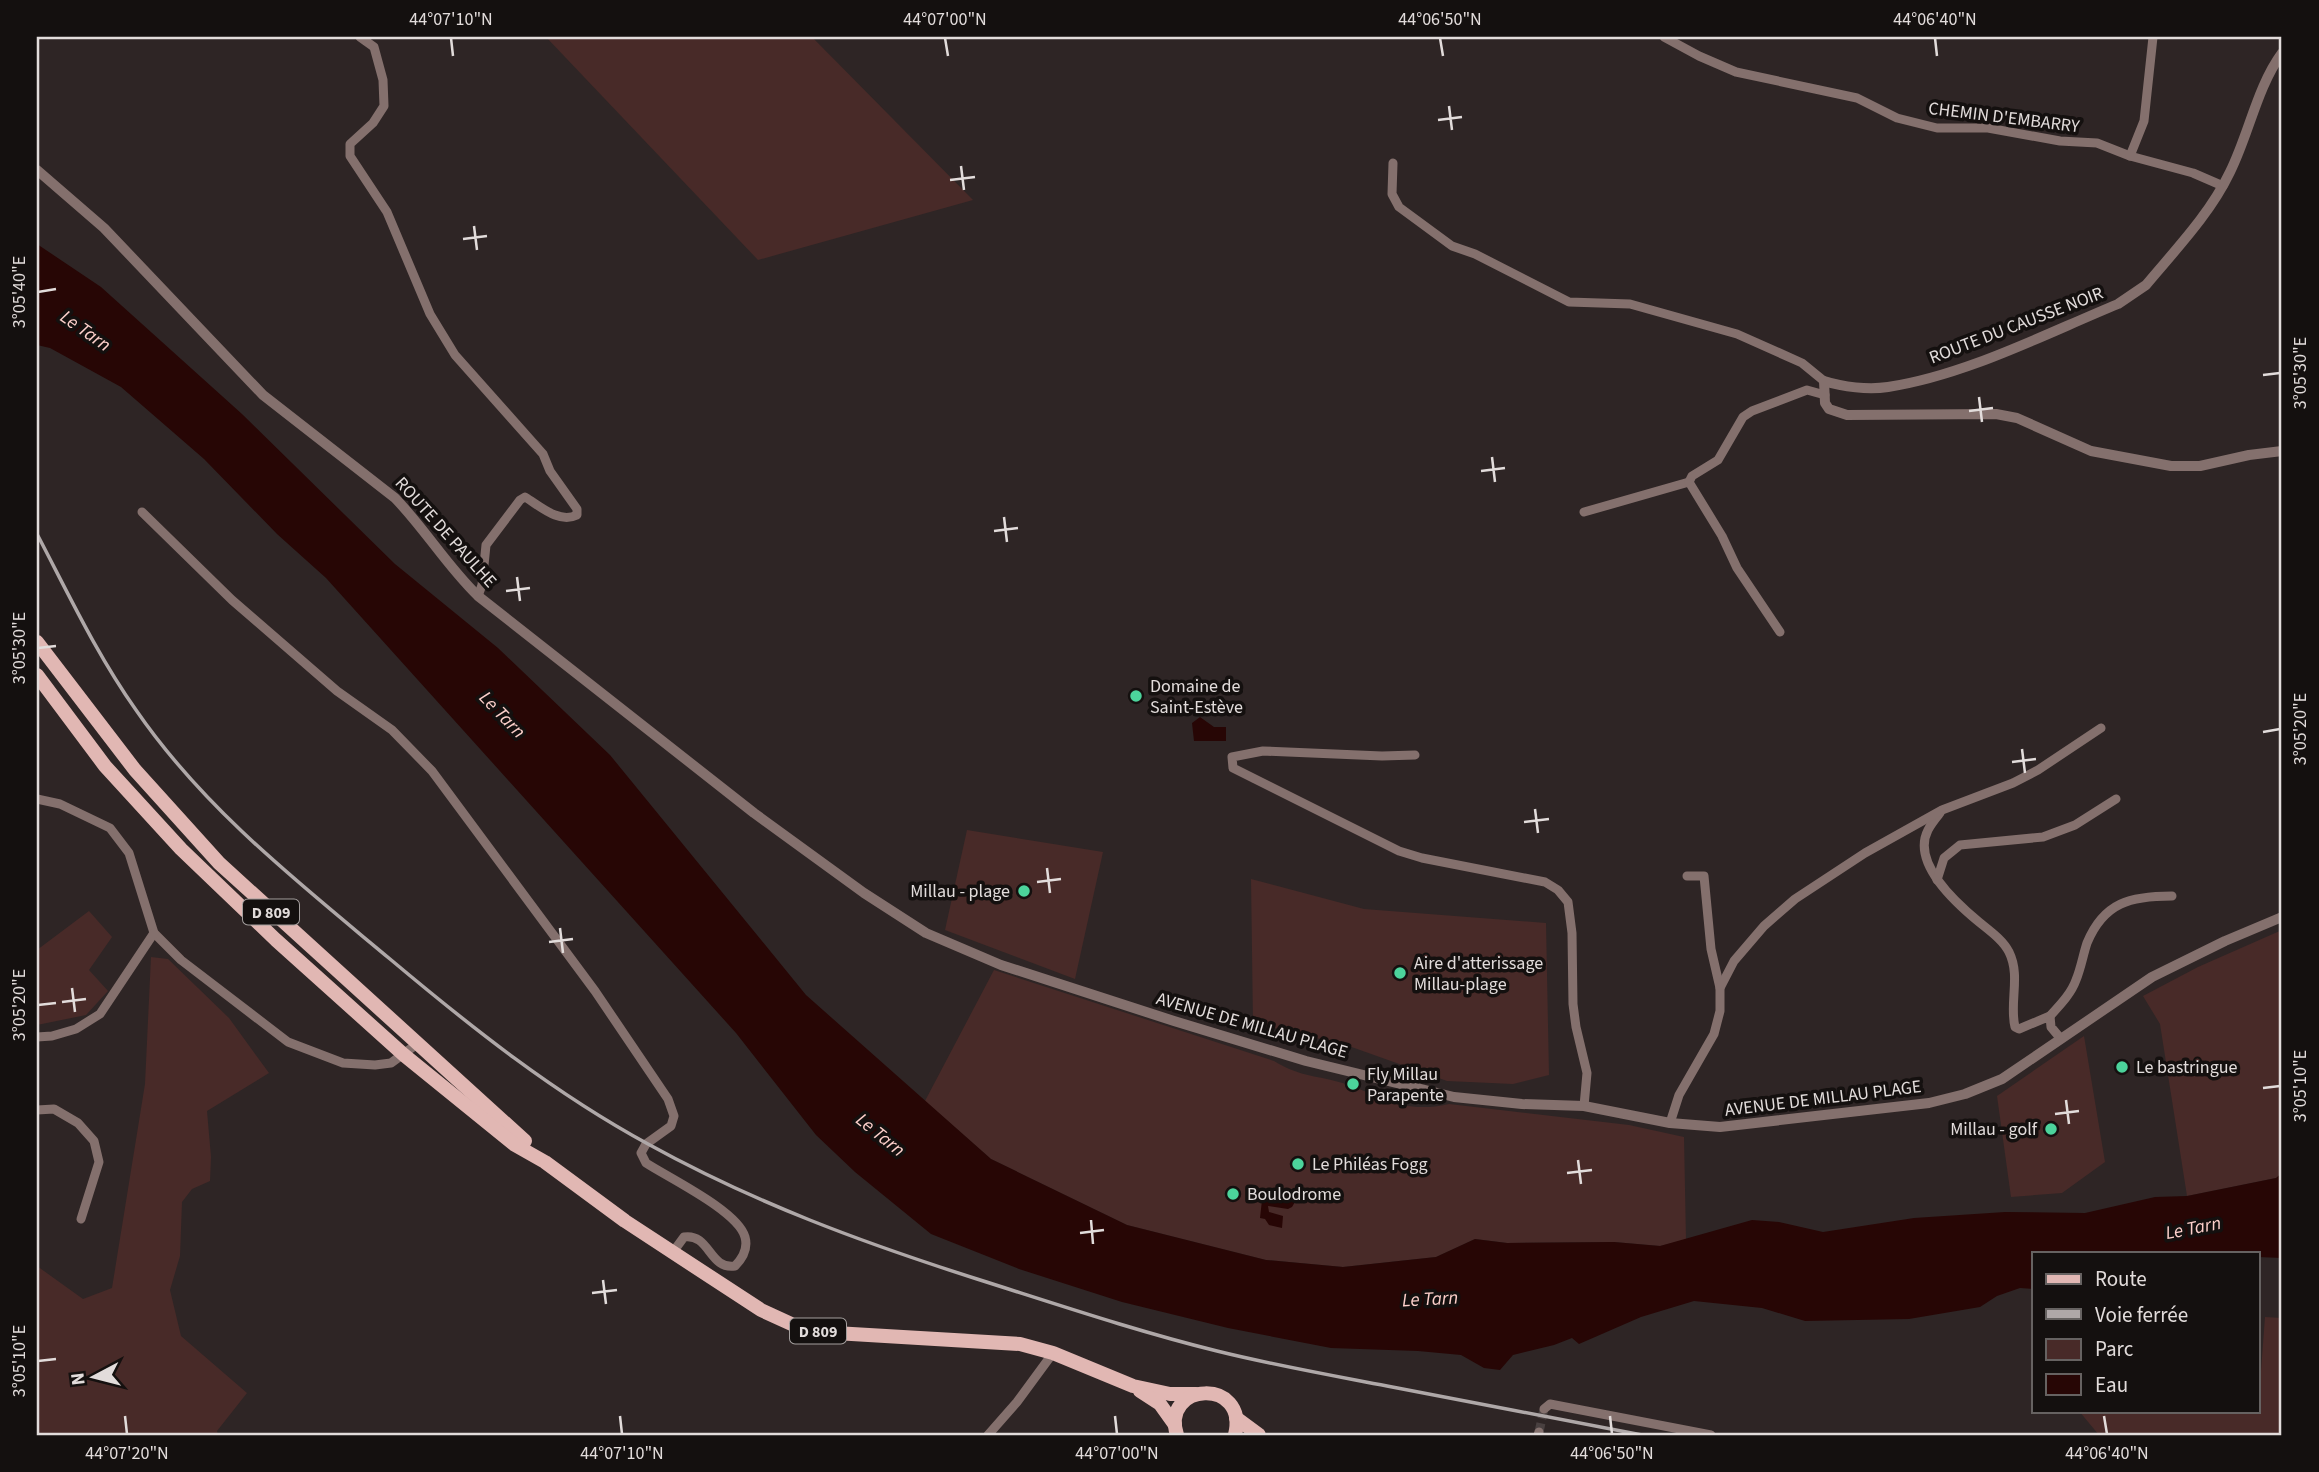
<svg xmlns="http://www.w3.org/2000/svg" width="2319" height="1472" viewBox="0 0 2319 1472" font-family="'Source Sans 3',sans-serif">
<rect width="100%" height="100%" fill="#2e2525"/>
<g fill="#482a28">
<polygon points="546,37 812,37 973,200 758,260"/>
<polygon points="967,830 1103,852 1075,979 945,930"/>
<polygon points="1251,879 1364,909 1546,923 1549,1075 1513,1084 1447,1081 1346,1045 1253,1023"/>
<polygon points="89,911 112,937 89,970 108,991 86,1015 37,1025 37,950"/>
<polygon points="2282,930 2282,1173 2276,1178 2187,1196 2160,1024 2143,996 2198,967"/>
<polygon points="151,957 168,959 229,1018 269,1073 207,1111 211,1157 210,1181 192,1189 182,1202 180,1256 170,1290 181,1336 247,1393 217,1431 218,1435 37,1435 37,1266 83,1299 112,1288 145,1084"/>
<path d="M 994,970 L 1274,1061 C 1302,1078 1318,1075 1346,1084 C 1386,1098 1404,1114 1449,1104 L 1629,1125 L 1684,1137 L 1686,1240 L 1660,1246 L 1614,1242 L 1507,1243 L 1475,1239 L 1436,1257 L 1343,1267 L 1266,1260 L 1127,1225 L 991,1159 L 925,1101 Z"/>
<polygon points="2084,1036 2105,1162 2062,1193 2011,1197 1997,1096"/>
<polygon points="2265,1317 2282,1318 2282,1435 2099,1435 2079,1411 2258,1411"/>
</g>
<g fill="#270605">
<polygon points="37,244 101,287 242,414 395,564 498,648 610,755 806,995 991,1159 1127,1225 1266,1260 1343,1267 1436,1257 1475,1239 1507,1243 1614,1242 1660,1246 1752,1220 1779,1222 1823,1232 1914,1218 2005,1212 2085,1213 2155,1197 2187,1196 2276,1178 2282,1173 2282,1258 2258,1257 2258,1253 2034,1253 2034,1289 2020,1288 1997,1296 1980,1307 1909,1319 1805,1321 1762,1308 1694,1301 1641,1317 1579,1344 1572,1338 1554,1345 1513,1355 1500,1370 1484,1368 1461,1355 1418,1351 1331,1348 1228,1328 1122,1302 1019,1269 931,1234 855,1172 816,1135 736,1033 326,578 277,534 204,459 121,387 50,348 37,345"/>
<polygon points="1200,717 1214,727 1226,727 1226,741 1194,741 1192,723"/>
<polygon points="1288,1194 1295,1202 1292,1207 1288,1209 1268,1206 1269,1212 1283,1216 1282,1228 1269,1225 1265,1219 1260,1218 1262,1200 1266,1196 1273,1197 1278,1203 1281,1202 1283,1196"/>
</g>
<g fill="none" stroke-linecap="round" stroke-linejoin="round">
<polyline stroke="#494040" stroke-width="9" stroke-dasharray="9 4.5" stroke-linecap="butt" points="1539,1432 1544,1409"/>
<g stroke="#84706d" stroke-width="9">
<path d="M 360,37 L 374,47 L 383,80 L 384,106 L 373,123 L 350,144 L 350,156 L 387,212 L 430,314 L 455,355 L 543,454 L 550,471 L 577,509 L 577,515 C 559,524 540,506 525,497 L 520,500 L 486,545 L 482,585 L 478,596"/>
<polyline points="1664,37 1699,56 1736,72 1857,98 1897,118 1937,128 1988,128 2060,141 2097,143 2130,156 2193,173 2223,186"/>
<polyline points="2130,156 2144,121 2153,37"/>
<polyline points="1393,163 1392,194 1399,207 1452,246 1475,254 1569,302 1630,304 1737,334 1802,363 1824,381"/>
<path d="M 142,512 L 232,600 L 337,691 L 392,730 L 432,771 L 595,991 L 668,1099 L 674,1116 L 671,1126 L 646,1144 L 641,1153 L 646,1163 C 669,1178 738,1211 745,1237 C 748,1248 743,1258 735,1266 C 709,1270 710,1233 684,1237 L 673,1252"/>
<polyline points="1584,512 1689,482"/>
<polyline points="1780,632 1737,568 1722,536 1689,482 1692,476 1718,460 1743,417 1752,411 1807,390 1825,395"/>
<polyline points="1415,755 1382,756 1263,751 1232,757 1233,768 1399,851 1422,858 1545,882 1558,890 1568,902 1572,933 1573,1004 1576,1027 1587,1073 1584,1106"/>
<polyline points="37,799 60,804 110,828 129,853 154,933 181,960 288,1042 343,1063 375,1065 391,1063 417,1044"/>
<path d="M 1940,813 C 1936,818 1931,824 1928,830 C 1911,863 1956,903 1979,922 C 1990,931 2003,940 2009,952 C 2021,976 2009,1003 2015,1027 L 2019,1029 L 2050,1016 L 2051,1027 L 2061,1039"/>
<polyline points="1687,876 1704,876 1711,949 1720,988"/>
<polyline points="1937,880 1944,858 1960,845 2043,837 2075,825 2116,799"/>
<path d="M 2050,1016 C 2060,1005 2071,994 2076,980 C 2081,968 2083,955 2087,943 C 2104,902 2131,896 2172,896"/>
<polyline points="37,1037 52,1036 76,1029 100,1014 154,933"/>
<polyline points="37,1110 54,1109 78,1123 94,1141 99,1162 81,1219"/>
<polyline points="1670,1123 1679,1095 1714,1034 1720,1011 1720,988 1734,961 1764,926 1795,899 1865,853 1942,810 2013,783 2038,770 2101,728"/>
<polyline points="1544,1409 1550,1404 1711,1435"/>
<polyline points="988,1435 1017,1402 1053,1353"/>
<polyline points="1538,1435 1539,1432"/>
</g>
<g stroke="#84706d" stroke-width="10">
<path d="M 2282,53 C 2257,87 2249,134 2230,172 C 2210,214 2176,249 2146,285 L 2118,304 C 2045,334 1966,375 1888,387 C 1868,390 1843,387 1824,381 L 1825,403 L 1829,409 L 1847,415 L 1996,414 L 2017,418 L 2091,451 L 2171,466 L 2200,466 L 2249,455 L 2282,451"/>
<path d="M 37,170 L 104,228 L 263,395 L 395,498 C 425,529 447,566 478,596 L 754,813 L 864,893 L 926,933 L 1001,965 L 1174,1021 L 1306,1061 L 1454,1097 L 1522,1104 L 1584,1106 L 1670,1123 L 1720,1127 L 1929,1103 L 1965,1094 L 2002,1079 L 2152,977 L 2225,941 L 2282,917"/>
</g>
<g stroke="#e1b7b3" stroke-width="14">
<polyline points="37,642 135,770 219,863 525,1141"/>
<polyline points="37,675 105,766 181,849 276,940 404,1055 515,1145 545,1162 625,1221 761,1310 798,1327 835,1333 1020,1344 1053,1353 1133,1386 1170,1394 1196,1394"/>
<polyline points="1140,1391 1160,1404 1175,1425"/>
<polyline points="1236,1418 1259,1435"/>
<path d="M 1177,1435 C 1160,1382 1249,1377 1235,1435"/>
</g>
<path stroke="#afa8a8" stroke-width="3.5" d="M 37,534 C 68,593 97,655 136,710 C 204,809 299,883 390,959 C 471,1027 554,1093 648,1144 C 755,1203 861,1242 977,1279 C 1056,1304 1136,1331 1217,1351 C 1273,1365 1330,1375 1387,1386 C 1472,1402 1557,1419 1642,1435"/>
</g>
<path fill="none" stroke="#e2dcdb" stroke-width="2.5" d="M 451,38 L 453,56M 945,38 L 948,56M 1440,38 L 1443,56M 1935,38 L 1937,56M 1449,106 L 1452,130M 1438,120 L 1462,117M 961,166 L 964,190M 950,180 L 975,177M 474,226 L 477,250M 463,239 L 487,236M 38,292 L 56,289M 2263,375 L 2280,373M 1979,397 L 1982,422M 1969,411 L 1993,408M 1492,457 L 1495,482M 1481,471 L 1505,468M 1004,517 L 1007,542M 994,531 L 1018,528M 517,577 L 520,601M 506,591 L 530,588M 38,648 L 56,646M 2263,732 L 2280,729M 2022,749 L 2025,773M 2012,762 L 2036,759M 1535,809 L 1538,833M 1524,822 L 1549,819M 1047,868 L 1050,893M 1037,882 L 1061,879M 560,928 L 563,953M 549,942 L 573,939M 72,988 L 75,1012M 62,1002 L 86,999M 38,1005 L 56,1003M 2263,1088 L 2280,1086M 2066,1100 L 2069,1124M 2055,1114 L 2079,1111M 1578,1160 L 1581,1184M 1567,1173 L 1592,1170M 1091,1220 L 1093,1244M 1080,1233 L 1104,1230M 603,1280 L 606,1304M 592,1293 L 617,1290M 38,1361 L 56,1359M 125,1416 L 127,1434M 620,1416 L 622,1434M 1115,1416 L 1117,1434M 1610,1416 L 1612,1434M 2104,1416 L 2107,1434"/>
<g fill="#4cd39b" stroke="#14100f" stroke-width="2.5">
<circle cx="1136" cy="696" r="7"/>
<circle cx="1024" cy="891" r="7"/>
<circle cx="1400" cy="973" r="7"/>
<circle cx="2122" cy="1067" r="7"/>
<circle cx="1353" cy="1084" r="7"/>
<circle cx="2051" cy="1129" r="7"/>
<circle cx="1298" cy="1164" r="7"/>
<circle cx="1233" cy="1194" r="7"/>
</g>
<g text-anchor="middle" stroke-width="7" stroke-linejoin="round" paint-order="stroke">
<g fill="#14100f" stroke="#a49f9e" stroke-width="2">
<rect x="243" y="899.5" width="56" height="25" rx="5"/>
<rect x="790" y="1318.5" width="56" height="25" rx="5"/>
</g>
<g font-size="16" font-weight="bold" fill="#e2dcdb">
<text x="271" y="918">D 809</text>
<text x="818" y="1337">D 809</text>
</g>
<g font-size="18" fill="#e2dcdb" stroke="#14100f">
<text transform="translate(2004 117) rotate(7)" y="6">CHEMIN D'EMBARRY</text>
<text transform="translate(2016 325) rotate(-21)" y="6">ROUTE DU CAUSSE NOIR</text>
<text transform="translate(446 532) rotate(48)" y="6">ROUTE DE PAULHE</text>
<text transform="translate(1252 1025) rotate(16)" y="6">AVENUE DE MILLAU PLAGE</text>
<text transform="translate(1823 1098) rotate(-7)" y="6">AVENUE DE MILLAU PLAGE</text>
</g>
<g font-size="18" fill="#e2dcdb" stroke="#14100f" text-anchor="start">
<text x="1150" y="692">Domaine de<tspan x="1150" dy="21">Saint-Estève</tspan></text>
<text x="1010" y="897" text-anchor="end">Millau - plage</text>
<text x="1414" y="969">Aire d'atterissage<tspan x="1414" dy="21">Millau-plage</tspan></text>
<text x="2136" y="1073">Le bastringue</text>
<text x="1367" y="1080">Fly Millau<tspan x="1367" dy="21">Parapente</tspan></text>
<text x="2037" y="1135" text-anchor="end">Millau - golf</text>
<text x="1312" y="1170">Le Philéas Fogg</text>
<text x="1247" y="1200">Boulodrome</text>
</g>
<g font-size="19" font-style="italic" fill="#fdd0cb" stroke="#14100f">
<text transform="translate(86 330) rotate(35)" y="7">Le Tarn</text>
<text transform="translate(503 714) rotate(46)" y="7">Le Tarn</text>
<text transform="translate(881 1134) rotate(39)" y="7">Le Tarn</text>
<text transform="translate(2193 1227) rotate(-11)" y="7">Le Tarn</text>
<text transform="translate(1430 1298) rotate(-3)" y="7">Le Tarn</text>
</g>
</g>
<rect width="2319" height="1472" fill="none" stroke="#14100f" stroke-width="77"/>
<rect x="2032" y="1252" width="228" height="161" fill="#14100f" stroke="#666261" stroke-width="2"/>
<rect x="2046" y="1274" width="35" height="10" fill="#e1b7b3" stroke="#666261" stroke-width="2"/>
<text x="2095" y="1286" font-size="21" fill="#e2dcdb">Route</text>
<rect x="2046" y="1309" width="35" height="10" fill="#afa8a8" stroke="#666261" stroke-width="2"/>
<text x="2095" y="1322" font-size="21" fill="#e2dcdb">Voie ferrée</text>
<rect x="2046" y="1339" width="35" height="21" fill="#482a28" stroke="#666261" stroke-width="2"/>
<text x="2095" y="1356" font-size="21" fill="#e2dcdb">Parc</text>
<rect x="2046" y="1374" width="35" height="21" fill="#270605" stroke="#666261" stroke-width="2"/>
<text x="2095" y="1392" font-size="21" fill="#e2dcdb">Eau</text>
<g transform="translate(94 1377) rotate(263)" stroke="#14100f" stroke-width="5" paint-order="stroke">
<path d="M0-5L12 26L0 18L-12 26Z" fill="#e2dcdb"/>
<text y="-10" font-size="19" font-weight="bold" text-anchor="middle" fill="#e2dcdb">N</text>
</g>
<rect x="38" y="38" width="2242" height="1396" fill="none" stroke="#e2dcdb" stroke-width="2.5"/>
<g font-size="18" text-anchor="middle" fill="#e2dcdb">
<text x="451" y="25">44°07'10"N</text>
<text x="945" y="25">44°07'00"N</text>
<text x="1440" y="25">44°06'50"N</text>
<text x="1935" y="25">44°06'40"N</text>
<text transform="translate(19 292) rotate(-90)" y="6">3°05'40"E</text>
<text transform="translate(2300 373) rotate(-90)" y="6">3°05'30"E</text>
<text transform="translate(19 648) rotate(-90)" y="6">3°05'30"E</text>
<text transform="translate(2300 729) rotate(-90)" y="6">3°05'20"E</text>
<text transform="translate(19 1005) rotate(-90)" y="6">3°05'20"E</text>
<text transform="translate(2300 1086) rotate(-90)" y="6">3°05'10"E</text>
<text transform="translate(19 1361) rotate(-90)" y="6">3°05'10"E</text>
<text x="127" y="1459">44°07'20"N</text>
<text x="622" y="1459">44°07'10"N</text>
<text x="1117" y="1459">44°07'00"N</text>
<text x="1612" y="1459">44°06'50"N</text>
<text x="2107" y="1459">44°06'40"N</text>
</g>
</svg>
